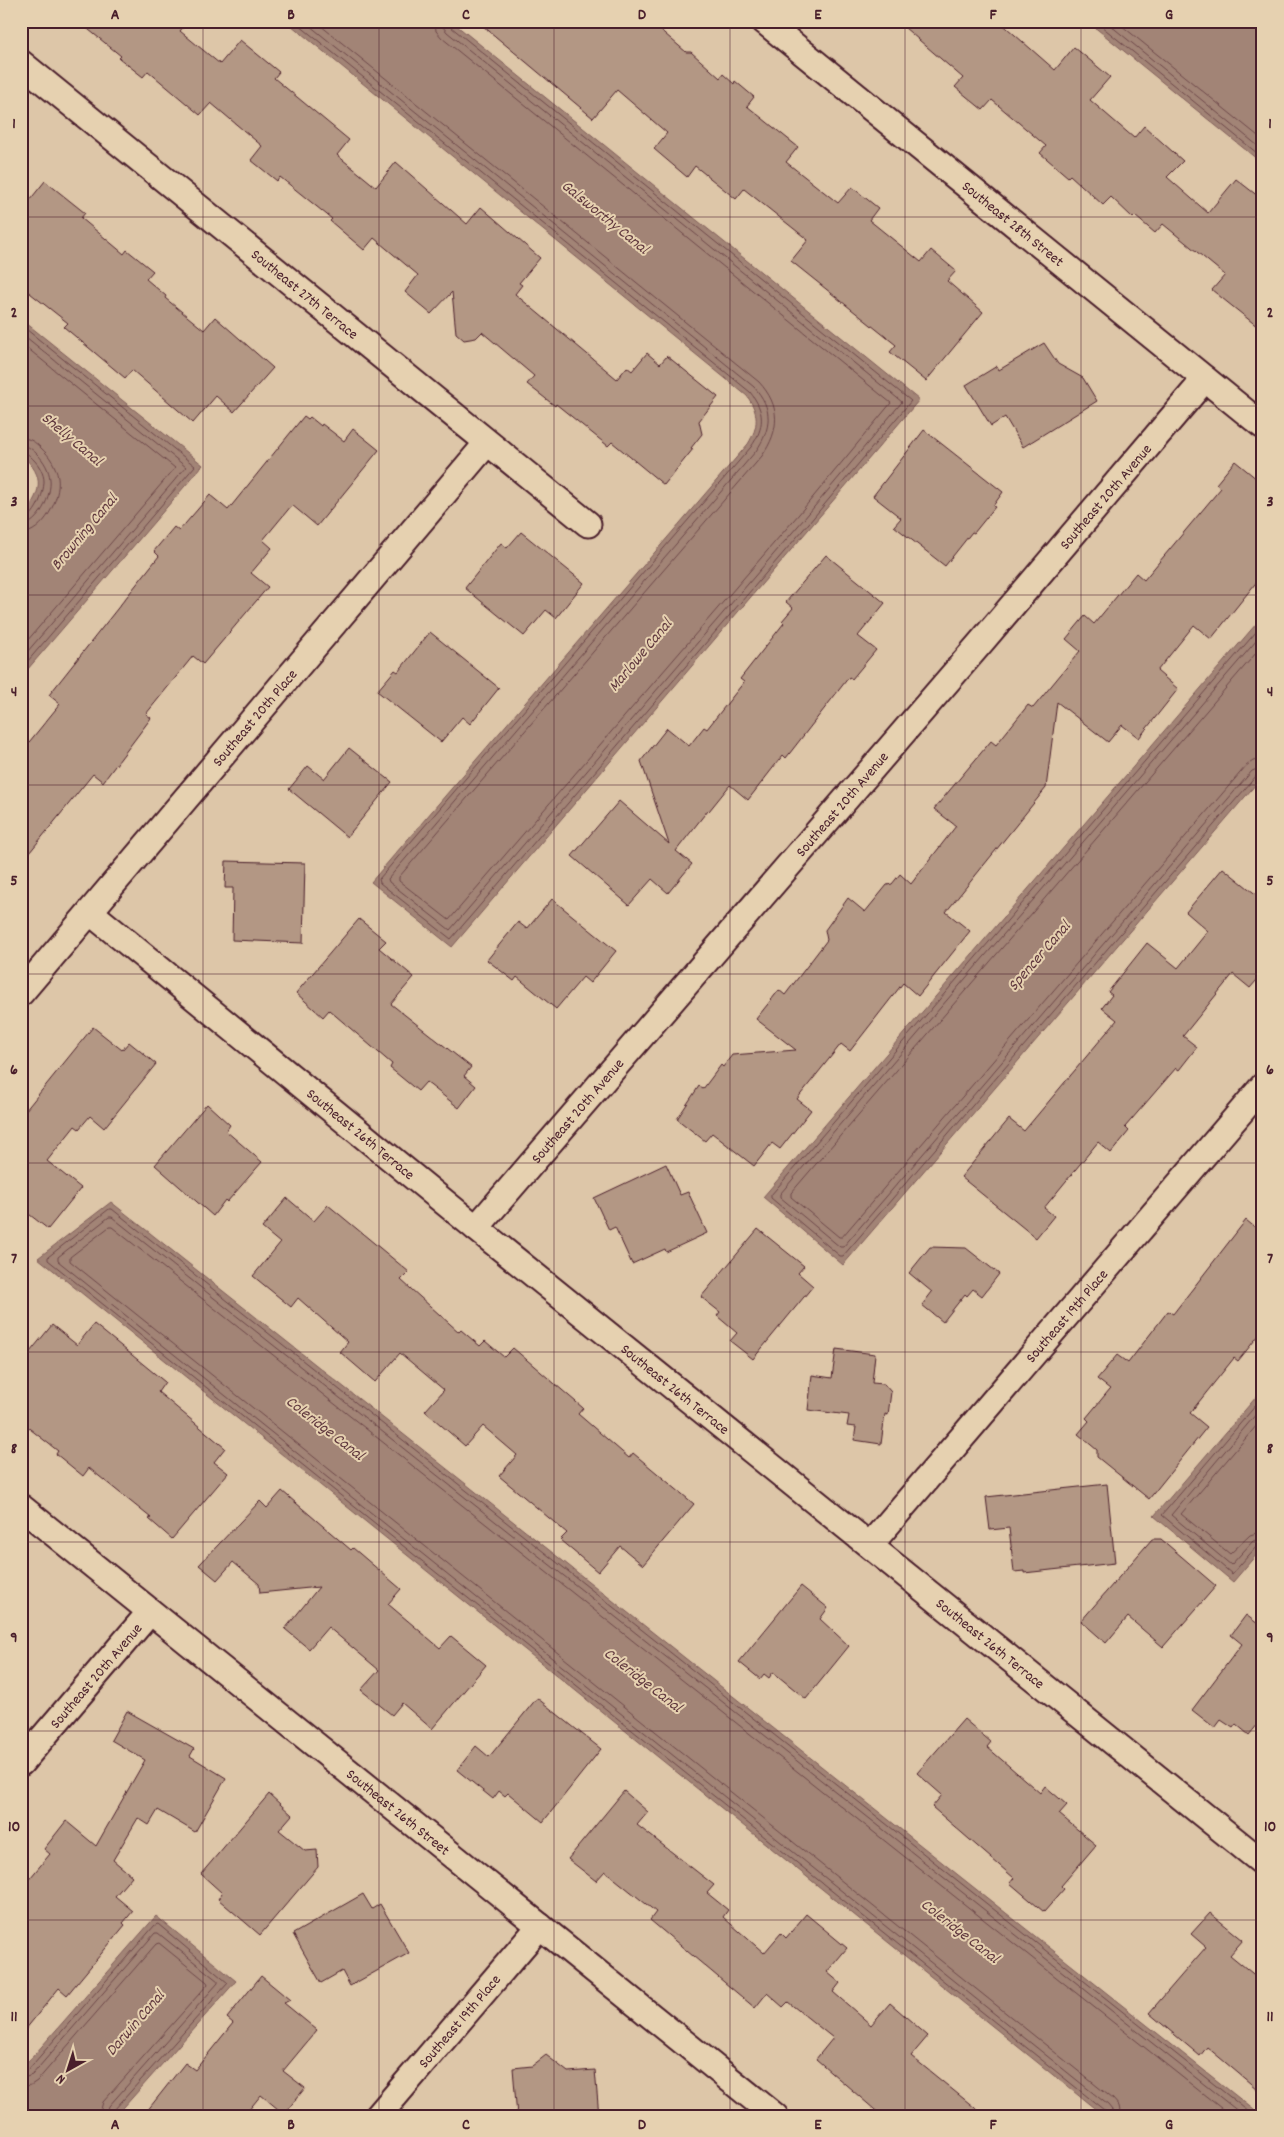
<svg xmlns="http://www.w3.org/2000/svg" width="1284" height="2137" viewBox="0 0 1284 2137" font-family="Dekko,sans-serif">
<rect width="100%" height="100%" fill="#ddc6a8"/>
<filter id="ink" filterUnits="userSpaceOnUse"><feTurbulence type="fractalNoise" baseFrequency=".02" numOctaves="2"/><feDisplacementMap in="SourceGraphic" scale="10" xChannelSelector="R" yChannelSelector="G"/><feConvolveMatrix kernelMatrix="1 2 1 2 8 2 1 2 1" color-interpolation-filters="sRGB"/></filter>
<g filter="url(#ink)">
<g fill="#a28476" stroke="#7f5c58">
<path d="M 286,21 L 451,21 L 919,400 L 452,947 L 371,882 L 748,444 C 759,426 759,413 747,396 Z"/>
<polygon points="1087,21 1263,21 1263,164"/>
<path d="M 21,319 L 203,465 L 21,677 L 21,517 C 41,495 47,476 21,455 Z"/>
<polygon points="1263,616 1263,776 843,1265 763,1197"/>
<polygon points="111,1202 1259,2114 1263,2116 1104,2116 38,1258"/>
<polygon points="1263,1389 1263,1547 1233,1582 1154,1516"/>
<polygon points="156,1916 236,1981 116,2116 21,2116 21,2070"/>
</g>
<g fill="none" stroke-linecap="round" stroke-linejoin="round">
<g stroke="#6d4749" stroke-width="1">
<path d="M 294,21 L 750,392 C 765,411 765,427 751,447 L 379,879 L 380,883 L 451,939 L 809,523 L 911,401 L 451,27 L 448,21"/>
<path d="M 304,21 L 754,387 C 773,408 772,428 756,451 L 388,879 L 389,882 L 450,930 L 804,519 L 902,402 L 447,32 L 443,27 L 442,21"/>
<path d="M 315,21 L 759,382 C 781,406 780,430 762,456 L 399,877 L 399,881 L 449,920 L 799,514 L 891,403 L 442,38 L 436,31 L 435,21"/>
<polyline points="1095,21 1263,158"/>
<polyline points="1105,21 1263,150"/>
<polyline points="1116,21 1263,140"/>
<polyline points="21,325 195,466 21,669"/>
<polyline points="21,333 186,467 21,659"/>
<polyline points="21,343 175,468 21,648"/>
<path d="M 21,438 C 30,438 35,442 41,448 C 50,456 56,466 58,478 C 61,498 44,533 21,534"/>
<path d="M 21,445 C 29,446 33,450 38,455 C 44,461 49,470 50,479 C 52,495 39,525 21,526"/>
<path d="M 21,452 C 27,452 30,456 34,460 C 39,465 44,474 44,481 C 44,494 35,519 21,520"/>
<polyline points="1263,624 771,1195 771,1198 840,1256 843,1256 1257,775 1263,773"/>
<polyline points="1263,633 780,1194 780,1197 840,1247 843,1247 1252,771 1263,767"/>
<polyline points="1263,645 791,1193 791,1197 839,1237 842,1237 1246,766 1253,761 1263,759"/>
<polyline points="1263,1397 1162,1515 1232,1574 1257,1546 1263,1545"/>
<polyline points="1263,1406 1171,1515 1231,1565 1253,1541 1263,1538"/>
<polyline points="1263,1418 1181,1514 1230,1554 1250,1535 1263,1531"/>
<polyline points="21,2073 27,2071 155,1925 158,1924 228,1983 114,2110 113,2116"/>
<polyline points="21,2079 32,2075 155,1933 158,1933 218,1981 218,1983 109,2106 106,2116"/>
<polyline points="21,2087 31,2085 37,2081 156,1944 159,1943 207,1982 208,1984 103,2102 99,2116"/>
<polyline points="1107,2116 1104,2110 48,1260 48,1257 109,1209 112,1209 1254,2116"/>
<polyline points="1113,2116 1112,2110 1108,2105 58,1261 58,1257 109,1217 112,1217 1244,2116"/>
<polyline points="1121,2116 1119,2106 1113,2099 70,1261 70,1257 109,1227 112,1227 1231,2116"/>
</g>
</g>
<g fill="#b39784" stroke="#4a1f2b">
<polygon points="78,21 188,21 180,31 220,64 240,40 279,72 274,78 349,140 337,155 376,187 396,162 467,224 481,207 540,258 519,283 522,285 515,294 617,379 627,367 632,371 647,353 660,364 667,356 718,397 699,421 702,434 691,448 693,449 664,485 612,442 608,446 556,404 555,406 527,384 534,376 482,332 476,338 464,340 456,333 452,292 431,314 405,292 418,275 374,238 364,250 330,221 332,219 280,177 277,181 251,160 262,146 211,103 200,115 148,71 143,77 119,58 121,56"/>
<polygon points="477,21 650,21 686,52 691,52 720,78 723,74 734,84 735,81 754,97 747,106 798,147 786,162 838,203 852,187 878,208 869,220 921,262 931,250 956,271 947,281 983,312 926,381 890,352 896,345 791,261 808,240 744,189 736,199 695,166 687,177 654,149 667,133 617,90 593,118"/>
<polygon points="897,21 999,21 1055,70 1074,47 1110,77 1090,100 1134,138 1144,126 1183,161 1167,177 1208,213 1236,179 1263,200 1263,331 1212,290 1225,275 1163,224 1155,233 1135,216 1133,218 1111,197 1103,205 1070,175 1068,177 1040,153 1046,146 992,100 983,110 955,87 963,78"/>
<polygon points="45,181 85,213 81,218 124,254 127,250 153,271 146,279 166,296 165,298 204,330 215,317 273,368 234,412 216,396 193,423 132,370 125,378 64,327 68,323 21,286 21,211"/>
<polygon points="1044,343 1058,364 1083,378 1097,401 1023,447 1005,417 991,426 966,385 997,366 999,370"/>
<polygon points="304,416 308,419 310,417 321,426 322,424 344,441 353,429 379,450 317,526 292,505 263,540 272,548 251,573 268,587 203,664 193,656 146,714 151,718 103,782 93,774 21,863 21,752 60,704 49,695 159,556 154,551 174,527 179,531 210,495 228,510"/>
<polygon points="924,430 1003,492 993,506 995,507 974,533 972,532 945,566 894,526 901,518 873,496"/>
<polygon points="1235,461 1263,484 1263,574 1211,639 1194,625 1157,671 1178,689 1139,738 1122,725 1108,742 1057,702 1046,788 946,912 970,931 918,996 903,983 850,1051 841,1044 797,1099 811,1110 780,1149 772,1143 754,1166 712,1133 705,1141 677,1119 699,1086 703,1089 721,1065 723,1067 732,1055 796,1050 756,1019 779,990 785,995 827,940 825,930 848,898 865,912 887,885 892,884 900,874 911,884 956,826 934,809 991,741 996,745 1028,705 1033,708 1080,651 1066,639 1085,616 1094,624 1136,573 1144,580 1221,488 1216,484"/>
<polygon points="521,532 584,583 556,618 546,610 524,636 465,588 501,543 507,548"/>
<polygon points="826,555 885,603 858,636 876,650 852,679 849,677 786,758 783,755 748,800 730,785 709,811 708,810 676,851 692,864 668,893 652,879 629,905 572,856 619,801 669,844 641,761 667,728 689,746 704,727 707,729 744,682 740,679 784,623 782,621 793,608 786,602"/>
<polygon points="430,632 499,688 470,724 462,717 441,742 377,691 395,670 398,672"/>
<polygon points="349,748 392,782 347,837 289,789 308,766 324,779"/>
<polygon points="226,861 305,863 303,943 232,940 233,888 225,888"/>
<polygon points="1223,868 1263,900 1263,973 1250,988 1233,974 1183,1036 1197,1047 1179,1070 1176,1068 1125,1127 1129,1131 1111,1153 1098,1142 1044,1208 1054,1216 1036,1238 961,1177 1009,1119 1024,1131 1117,1020 1102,1008 1112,995 1108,992 1147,943 1178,968 1208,931 1186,912"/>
<polygon points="552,899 616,951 590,983 583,977 556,1009 517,977 514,981 487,960 518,922 527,929"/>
<polygon points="359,919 386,941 379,948 414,977 391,1004 471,1067 464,1076 476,1086 459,1108 426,1082 418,1091 390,1068 392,1064 329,1010 323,1017 296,993"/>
<polygon points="93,1027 122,1050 129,1042 156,1064 104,1128 90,1116 79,1129 75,1126 47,1161 81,1188 48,1229 21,1208 21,1116"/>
<polygon points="207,1104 230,1125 226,1131 262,1162 227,1202 225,1200 213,1216 155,1165"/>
<polygon points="666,1164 680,1195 688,1192 707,1233 666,1252 665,1249 632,1264 615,1227 609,1230 594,1198"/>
<polygon points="287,1198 314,1221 328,1205 409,1272 401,1280 459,1332 461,1330 480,1346 485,1341 504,1357 513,1348 583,1408 578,1414 629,1458 633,1453 694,1504 643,1565 620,1546 598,1572 560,1540 567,1533 499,1476 517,1455 483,1426 465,1446 425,1411 444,1390 400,1353 375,1382 340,1352 348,1342 298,1298 291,1307 253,1276 280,1243 262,1228"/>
<polygon points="1246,1220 1263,1234 1263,1330 1238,1361 1234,1358 1190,1413 1207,1427 1149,1499 1097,1457 1097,1450 1078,1434 1089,1421 1086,1418 1110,1389 1097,1379 1117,1355 1128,1363 1168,1311 1173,1314"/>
<polygon points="758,1229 804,1266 798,1273 813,1286 753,1359 730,1341 737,1333 717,1316 720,1312 701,1297"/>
<polygon points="930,1247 966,1248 999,1274 982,1296 973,1289 967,1296 965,1294 943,1322 922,1305 932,1292 909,1273"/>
<polygon points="94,1324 165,1382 158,1392 225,1448 214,1462 228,1473 172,1539 149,1519 151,1518 89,1468 83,1476 56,1454 58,1451 21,1422 21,1363 52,1325 77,1345"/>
<polygon points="836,1349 875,1354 872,1383 884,1384 891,1392 888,1415 885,1414 881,1444 854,1440 856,1427 847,1426 849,1415 808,1410 812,1375 832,1378"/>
<polygon points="1107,1484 1115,1563 1024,1573 1024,1571 1014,1572 1009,1528 990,1530 986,1497"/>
<polygon points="282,1491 351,1550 353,1548 401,1589 388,1604 440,1648 451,1636 486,1665 432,1729 402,1703 392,1715 361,1690 379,1670 328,1627 309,1649 285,1629 319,1587 260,1593 259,1584 233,1562 217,1580 199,1565 260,1501 267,1508"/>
<polygon points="1152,1539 1161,1539 1216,1586 1163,1647 1128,1617 1106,1643 1081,1621"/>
<polygon points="801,1586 828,1608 820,1619 849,1646 806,1699 773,1672 769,1678 764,1674 760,1679 739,1662"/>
<polygon points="1246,1615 1258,1624 1263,1618 1263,1718 1249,1735 1236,1724 1233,1728 1221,1720 1215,1728 1192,1710 1242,1644 1231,1635"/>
<polygon points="537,1698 601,1749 543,1822 508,1793 505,1796 499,1791 493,1799 457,1770 476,1746 489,1757"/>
<polygon points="127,1711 194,1749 190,1756 226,1778 195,1832 158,1810 149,1825 138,1818 113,1860 132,1876 115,1896 133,1911 123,1923 125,1925 67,1995 59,1988 21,2035 21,1889 50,1854 44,1849 66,1821 96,1846 145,1760 111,1740"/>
<polygon points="964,1719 991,1742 987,1747 1040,1793 1045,1786 1067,1805 1059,1814 1096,1845 1061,1886 1064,1889 1044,1912 1010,1883 1014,1878 932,1807 942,1795 917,1773"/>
<polygon points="624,1791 648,1812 637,1825 714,1885 707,1893 728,1910 723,1917 764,1953 781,1933 786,1938 806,1914 847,1948 827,1972 840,1983 833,1992 871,2025 890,2003 928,2036 911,2056 985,2116 882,2116 816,2059 833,2038 788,2002 783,2007 767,1993 755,2008 650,1920 656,1912 605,1871 596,1881 568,1859"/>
<polygon points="269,1794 292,1815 279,1830 305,1851 317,1850 318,1867 260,1935 218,1899 222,1893 201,1874"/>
<polygon points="363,1894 372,1909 380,1904 409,1953 350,1986 342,1971 321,1983 293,1934"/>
<polygon points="1210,1913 1243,1940 1230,1955 1263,1982 1263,2094 1207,2047 1200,2056 1149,2013 1206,1947 1191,1934"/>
<polygon points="261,1976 290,2000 284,2003 317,2030 283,2071 305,2088 284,2114 261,2095 244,2116 143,2116 185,2063 195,2070 233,2023 227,2018"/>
<polygon points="546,2055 568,2072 595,2070 599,2116 517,2116 513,2068 532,2066"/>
</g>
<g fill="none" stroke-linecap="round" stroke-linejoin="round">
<g stroke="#4a1f2b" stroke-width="29">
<g id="street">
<path id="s1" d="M 764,21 L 1263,426"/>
<path id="s2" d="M 21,63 L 588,524"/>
<path id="s3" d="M 90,912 L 476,1228 L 1263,1863"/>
<path id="s4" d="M 21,993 L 487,443"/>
<path id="s5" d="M 476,1228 L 983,640 L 1205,379"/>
<path id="s6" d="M 21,1507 L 775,2116"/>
<path id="s7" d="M 870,1545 L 1263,1086"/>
<path id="s8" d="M 21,1763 L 150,1612"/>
<path id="s9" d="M 378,2116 L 540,1926"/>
</g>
</g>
<use href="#street" stroke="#e6d1b0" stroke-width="25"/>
</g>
</g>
<path fill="none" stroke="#4a1f2b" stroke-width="1" stroke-opacity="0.55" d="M 203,21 L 203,2116M 379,21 L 379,2116M 554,21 L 554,2116M 730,21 L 730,2116M 905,21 L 905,2116M 1081,21 L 1081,2116M 21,217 L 1263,217M 21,406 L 1263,406M 21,595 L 1263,595M 21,785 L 1263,785M 21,974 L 1263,974M 21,1163 L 1263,1163M 21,1352 L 1263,1352M 21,1542 L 1263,1542M 21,1731 L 1263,1731M 21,1920 L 1263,1920"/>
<g text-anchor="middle" stroke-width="4" stroke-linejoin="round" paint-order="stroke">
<g font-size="15" fill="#4a1f2b" stroke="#e6d1b0">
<text dy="5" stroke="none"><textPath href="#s1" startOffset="321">Southeast 28th Street</textPath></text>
<text dy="5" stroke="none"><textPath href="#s2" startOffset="366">Southeast 27th Terrace</textPath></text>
<text dy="5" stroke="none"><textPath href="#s5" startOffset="965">Southeast 20th Avenue</textPath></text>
<text dy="5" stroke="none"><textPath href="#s4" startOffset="361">Southeast 20th Place</textPath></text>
<text dy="5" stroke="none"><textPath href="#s5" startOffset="560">Southeast 20th Avenue</textPath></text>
<text dy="5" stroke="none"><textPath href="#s5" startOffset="155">Southeast 20th Avenue</textPath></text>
<text dy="5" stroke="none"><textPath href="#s3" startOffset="350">Southeast 26th Terrace</textPath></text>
<text dy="5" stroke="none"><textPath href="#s7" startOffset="302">Southeast 19th Place</textPath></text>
<text dy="5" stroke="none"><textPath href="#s3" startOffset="755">Southeast 26th Terrace</textPath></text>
<text dy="5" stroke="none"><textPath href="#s3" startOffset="1160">Southeast 26th Terrace</textPath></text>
<text dy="5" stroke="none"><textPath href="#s8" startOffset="115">Southeast 20th Avenue</textPath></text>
<text dy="5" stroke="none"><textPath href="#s6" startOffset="485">Southeast 26th Street</textPath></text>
<text dy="5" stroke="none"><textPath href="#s9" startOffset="125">Southeast 19th Place</textPath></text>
</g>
<g font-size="16" font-style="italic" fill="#60383e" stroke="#e6d1b0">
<text transform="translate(606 216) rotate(39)" y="6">Galsworthy Canal</text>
<text transform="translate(73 438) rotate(40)" y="6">Shelly Canal</text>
<text transform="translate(83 531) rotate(-50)" y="6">Browning Canal</text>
<text transform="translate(639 654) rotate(-50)" y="6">Marlowe Canal</text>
<text transform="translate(1038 955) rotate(-49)" y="6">Spencer Canal</text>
<text transform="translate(326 1427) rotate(38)" y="6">Coleridge Canal</text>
<text transform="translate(644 1679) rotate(38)" y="6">Coleridge Canal</text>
<text transform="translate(961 1930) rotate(38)" y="6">Coleridge Canal</text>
<text transform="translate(134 2022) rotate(-49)" y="6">Darwin Canal</text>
</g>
</g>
<rect width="1284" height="2137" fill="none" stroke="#e6d1b0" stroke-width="55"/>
<g transform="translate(68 2070) rotate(219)" stroke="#e6d1b0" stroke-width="4" paint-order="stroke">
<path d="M0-4L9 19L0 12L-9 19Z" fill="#4a1f2b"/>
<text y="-8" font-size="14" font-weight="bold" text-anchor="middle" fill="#4a1f2b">N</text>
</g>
<rect x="28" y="28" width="1228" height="2082" fill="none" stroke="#4a1f2b" stroke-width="2"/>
<g font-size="16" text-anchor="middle" font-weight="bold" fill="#4a1f2b">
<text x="115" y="19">A</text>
<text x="291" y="19">B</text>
<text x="466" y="19">C</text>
<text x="642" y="19">D</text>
<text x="818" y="19">E</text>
<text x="993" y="19">F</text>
<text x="1169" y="19">G</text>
<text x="14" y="128">1</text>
<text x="1270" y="128">1</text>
<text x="14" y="317">2</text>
<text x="1270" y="317">2</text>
<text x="14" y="506">3</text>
<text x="1270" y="506">3</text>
<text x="14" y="696">4</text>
<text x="1270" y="696">4</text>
<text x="14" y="885">5</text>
<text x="1270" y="885">5</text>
<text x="14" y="1074">6</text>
<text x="1270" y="1074">6</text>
<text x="14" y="1263">7</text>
<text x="1270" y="1263">7</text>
<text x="14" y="1453">8</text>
<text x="1270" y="1453">8</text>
<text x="14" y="1642">9</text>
<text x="1270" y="1642">9</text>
<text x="14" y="1831">10</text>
<text x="1270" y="1831">10</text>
<text x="14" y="2021">11</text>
<text x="1270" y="2021">11</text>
<text x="115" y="2129">A</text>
<text x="291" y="2129">B</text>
<text x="466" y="2129">C</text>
<text x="642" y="2129">D</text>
<text x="818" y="2129">E</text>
<text x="993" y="2129">F</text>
<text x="1169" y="2129">G</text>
</g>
</svg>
